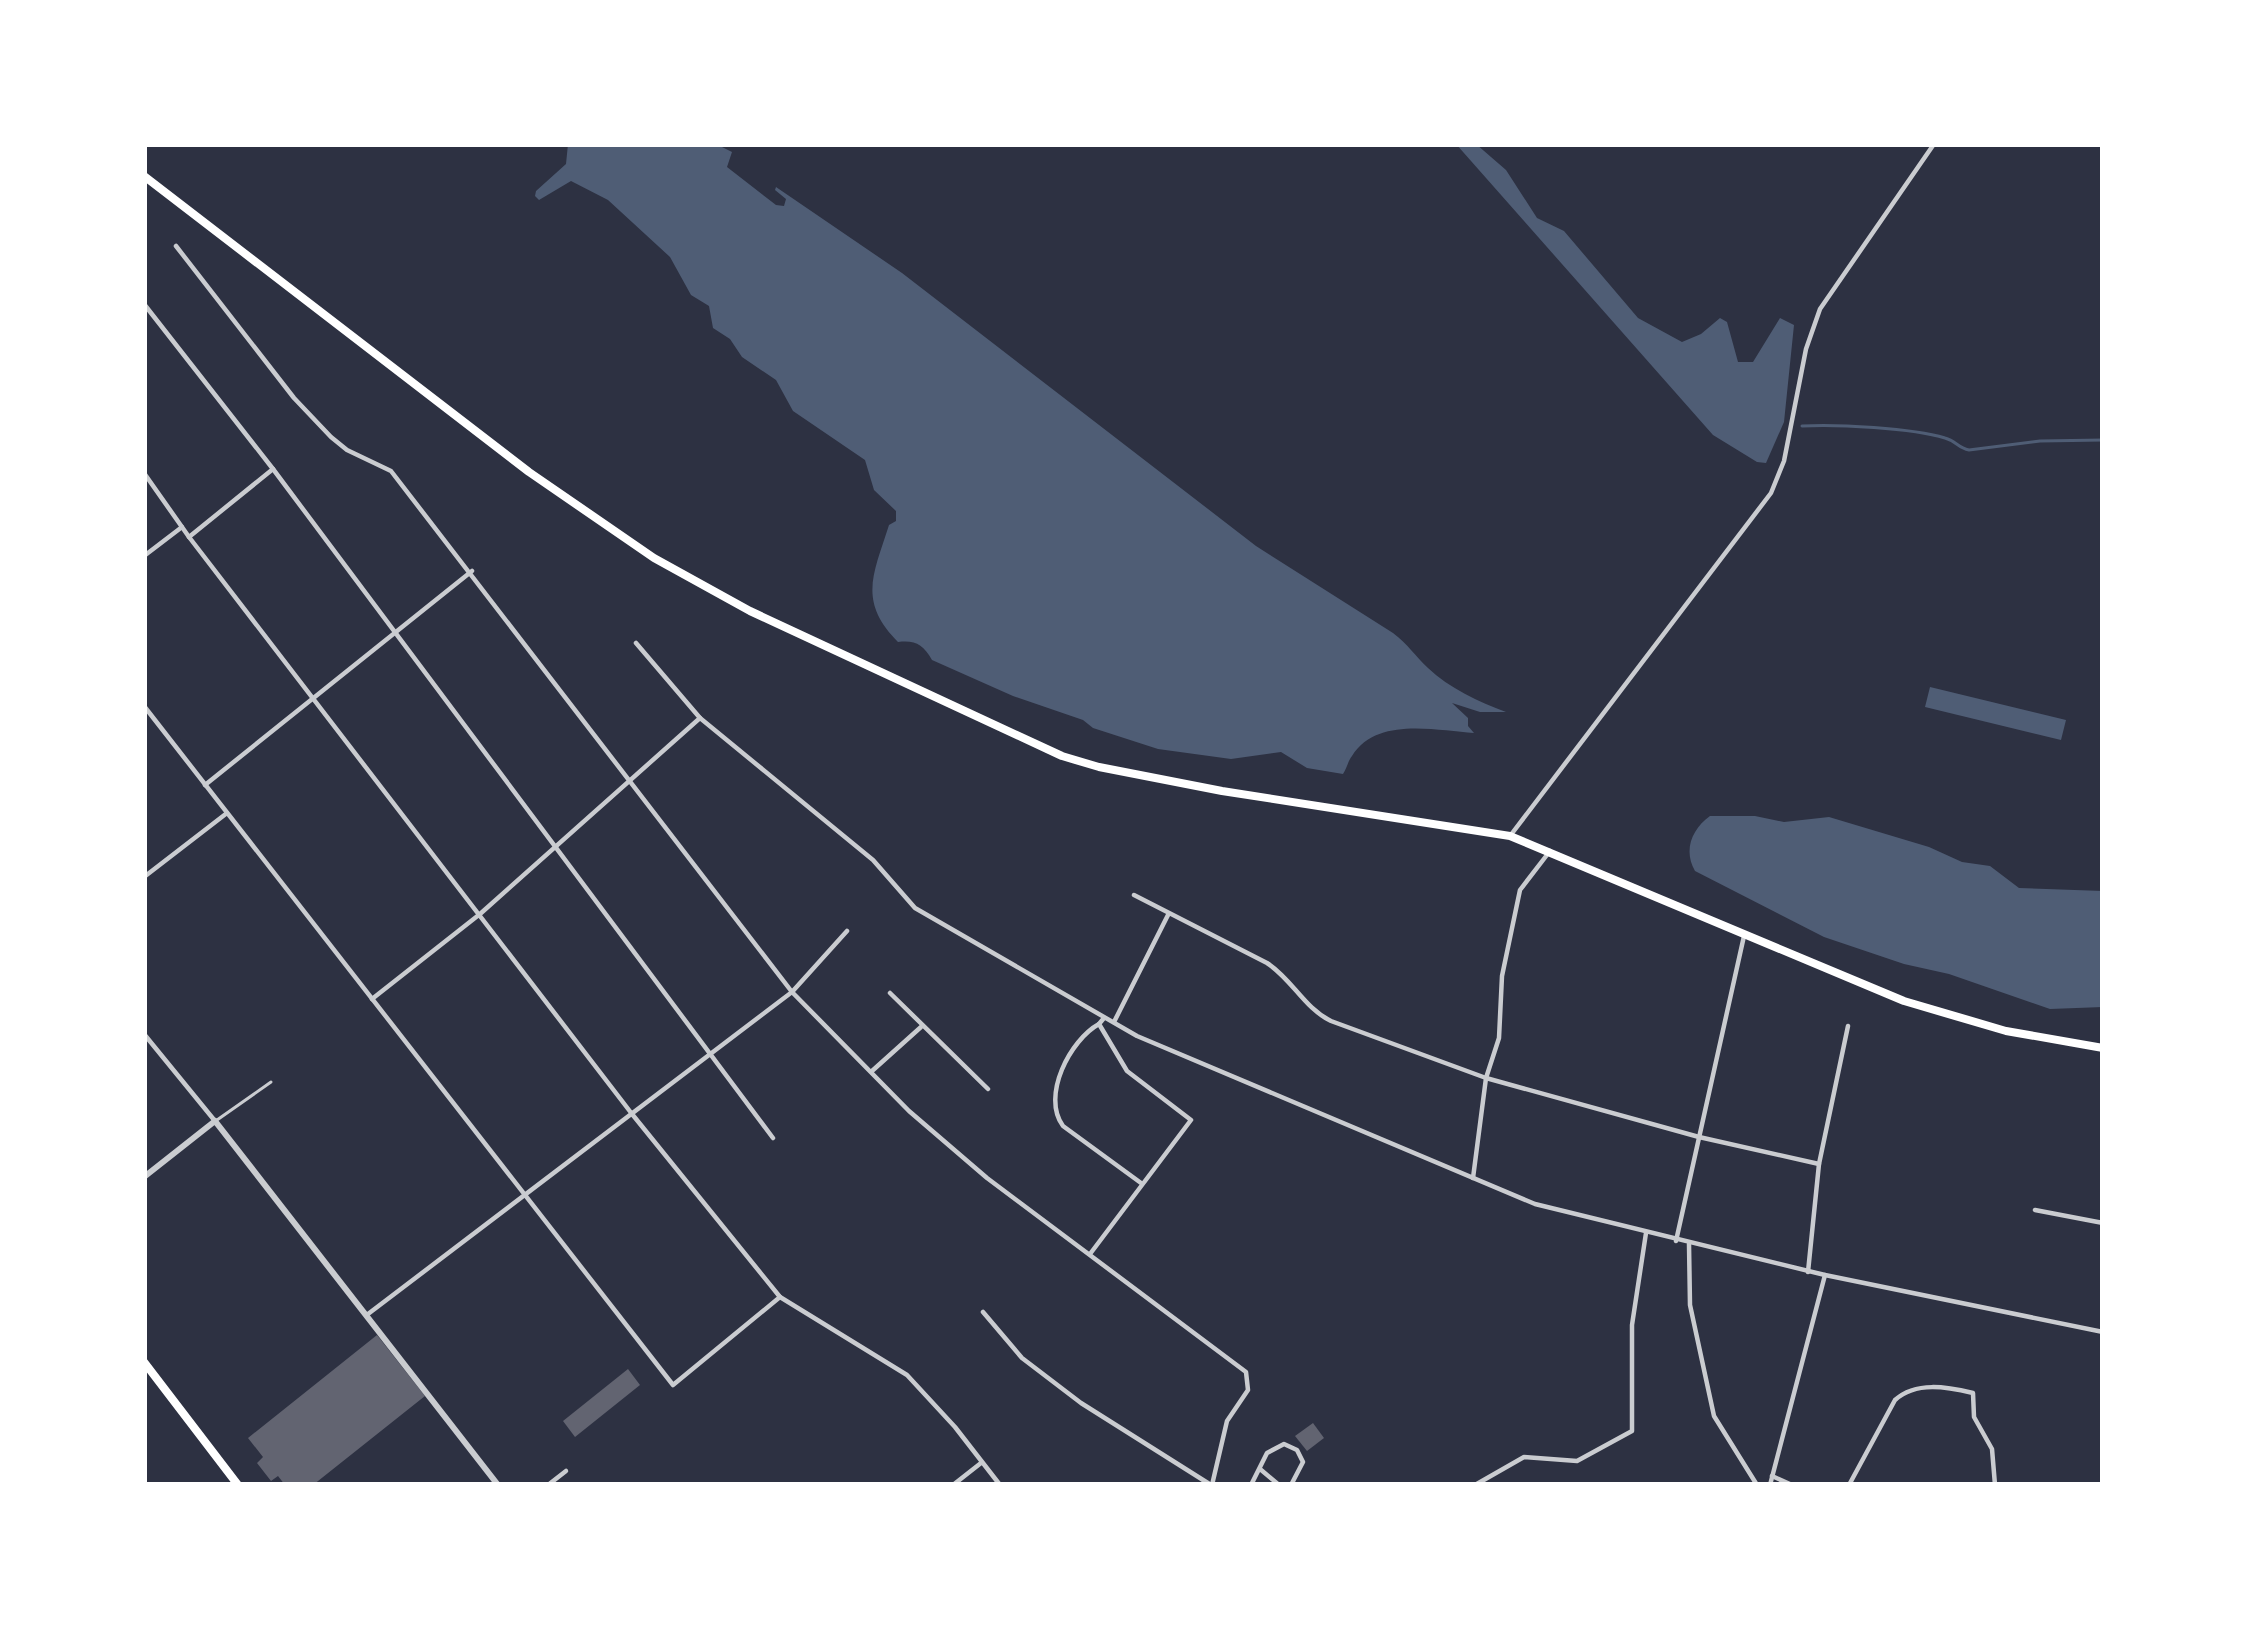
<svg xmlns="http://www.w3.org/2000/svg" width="2247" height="1629" viewBox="0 0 2247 1629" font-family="'Fira Sans Condensed',sans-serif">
<rect width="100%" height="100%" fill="#2d3142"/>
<g fill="#4f5d75">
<path d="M 568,144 L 716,144 L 732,152 L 727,167 L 776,205 L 784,206 L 786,199 L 775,190 L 776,187 L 902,273 L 1256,546 L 1393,633 C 1408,644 1415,656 1428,668 C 1449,688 1479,702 1506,712 L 1480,712 L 1452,703 L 1468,718 L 1468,726 L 1474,733 C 1437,731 1377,716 1352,756 C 1348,761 1347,768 1343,774 L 1307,768 L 1281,752 L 1231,759 L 1158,749 L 1093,728 L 1083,720 L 1013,696 L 932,660 C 923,644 915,640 898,642 C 857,601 874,573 889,525 L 896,521 L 896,511 L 874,490 L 865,460 L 793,411 L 776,380 L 742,357 L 730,339 L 713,328 L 709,306 L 691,295 L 670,257 L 608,200 L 571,181 L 539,200 L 535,196 L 536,191 L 566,164 Z"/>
<polygon points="1456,144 1476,144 1506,170 1537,218 1564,231 1638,318 1682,342 1701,334 1720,318 1727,322 1738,362 1753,362 1780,318 1794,325 1784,422 1766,463 1757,462 1713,435"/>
<polygon points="1930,687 2066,720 2061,740 1925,707"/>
<path d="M 1710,816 L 1755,816 L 1784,822 L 1829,817 L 1929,847 L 1962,862 L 1990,866 L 2019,888 L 2103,891 L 2103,1007 L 2050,1009 L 1949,974 L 1904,964 L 1824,937 L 1695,871 C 1683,850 1692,829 1710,816 Z"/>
</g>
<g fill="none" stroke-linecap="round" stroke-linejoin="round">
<path stroke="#4f5d75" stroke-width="3" d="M 1802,426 C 1836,424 1912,428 1945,438 C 1956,441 1958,448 1969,450 L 2040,441 L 2103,440"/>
</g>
<g fill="#626471">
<polygon points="377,1335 425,1396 313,1485 285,1485 278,1476 271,1481 257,1463 263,1457 248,1438"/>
<polygon points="628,1369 640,1385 575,1437 563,1421"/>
<polygon points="1313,1423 1324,1438 1307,1451 1295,1436"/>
</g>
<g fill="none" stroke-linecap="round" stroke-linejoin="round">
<polyline stroke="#caccd0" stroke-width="3" points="217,1120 271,1082"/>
<g stroke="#caccd0" stroke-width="4.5">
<polyline points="176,246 294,398 331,437 347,450 391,471 792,992 909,1111 987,1178 1246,1372 1248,1390 1227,1421 1212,1485"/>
<polyline points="144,304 273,469 773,1138"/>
<polyline points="144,473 189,537 632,1114 780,1297 907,1375 955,1427 1000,1485"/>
<polyline points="189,537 273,469"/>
<polyline points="144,556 182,527"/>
<polyline points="636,643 700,718 873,860 915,908 1137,1036 1535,1204 1825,1275 2103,1332"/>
<polyline points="144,706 673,1385 780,1297"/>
<polyline points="205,785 472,571"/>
<polyline points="1510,836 1771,493 1784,461 1806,349 1820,309 1934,144"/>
<polyline points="144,877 227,813"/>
<path d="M 1134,895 L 1267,963 C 1292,979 1304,1008 1331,1021 L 1486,1078 L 1699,1137 L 1819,1164"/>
<polyline points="890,993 988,1089"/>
<polyline points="372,999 480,914 700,718"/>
<polyline points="1114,1022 1168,915"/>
<path d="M 1099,1024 C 1070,1040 1041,1096 1063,1126 L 1141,1183"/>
<polyline points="144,1034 215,1121"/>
<polyline points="872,1071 921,1027"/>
<polyline points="1473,1178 1486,1078 1499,1038 1502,976 1520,890 1550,851"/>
<polyline points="2035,1210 2103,1223"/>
<polyline points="1676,1241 1744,936"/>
<polyline points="1689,1244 1690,1305 1714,1416 1757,1485"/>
<polyline points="1090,1254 1191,1120 1127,1071 1099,1024 1104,1018"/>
<polyline points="1808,1272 1819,1164 1848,1026"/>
<polyline points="983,1312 1022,1358 1081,1403 1211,1485"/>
<polyline points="368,1314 792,992 847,931"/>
<polyline points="1260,1469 1279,1485"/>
<polyline points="1772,1476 1792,1485"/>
<polyline points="548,1485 566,1471"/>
<polyline points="953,1485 981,1463"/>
<polyline points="1251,1485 1267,1453 1284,1444 1297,1450 1303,1462 1291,1485"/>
<polyline points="1475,1485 1524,1457 1577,1461 1632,1431 1632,1325 1646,1233"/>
<polyline points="1770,1485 1825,1275"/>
<path d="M 1849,1485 L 1895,1400 C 1916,1381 1947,1387 1973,1393 L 1974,1417 L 1992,1449 L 1995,1485"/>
</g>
<polyline stroke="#caccd0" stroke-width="6" points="144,1177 215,1121 498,1485"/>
<polyline stroke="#fff" stroke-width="8" points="144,1362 238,1485"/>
<polyline stroke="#fff" stroke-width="8" points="144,176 529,472 654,558 750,611 1062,756 1099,767 1222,791 1510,836 1904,1001 2006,1031 2103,1048"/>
</g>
<rect width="2247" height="1629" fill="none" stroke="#ffffff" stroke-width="294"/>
</svg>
